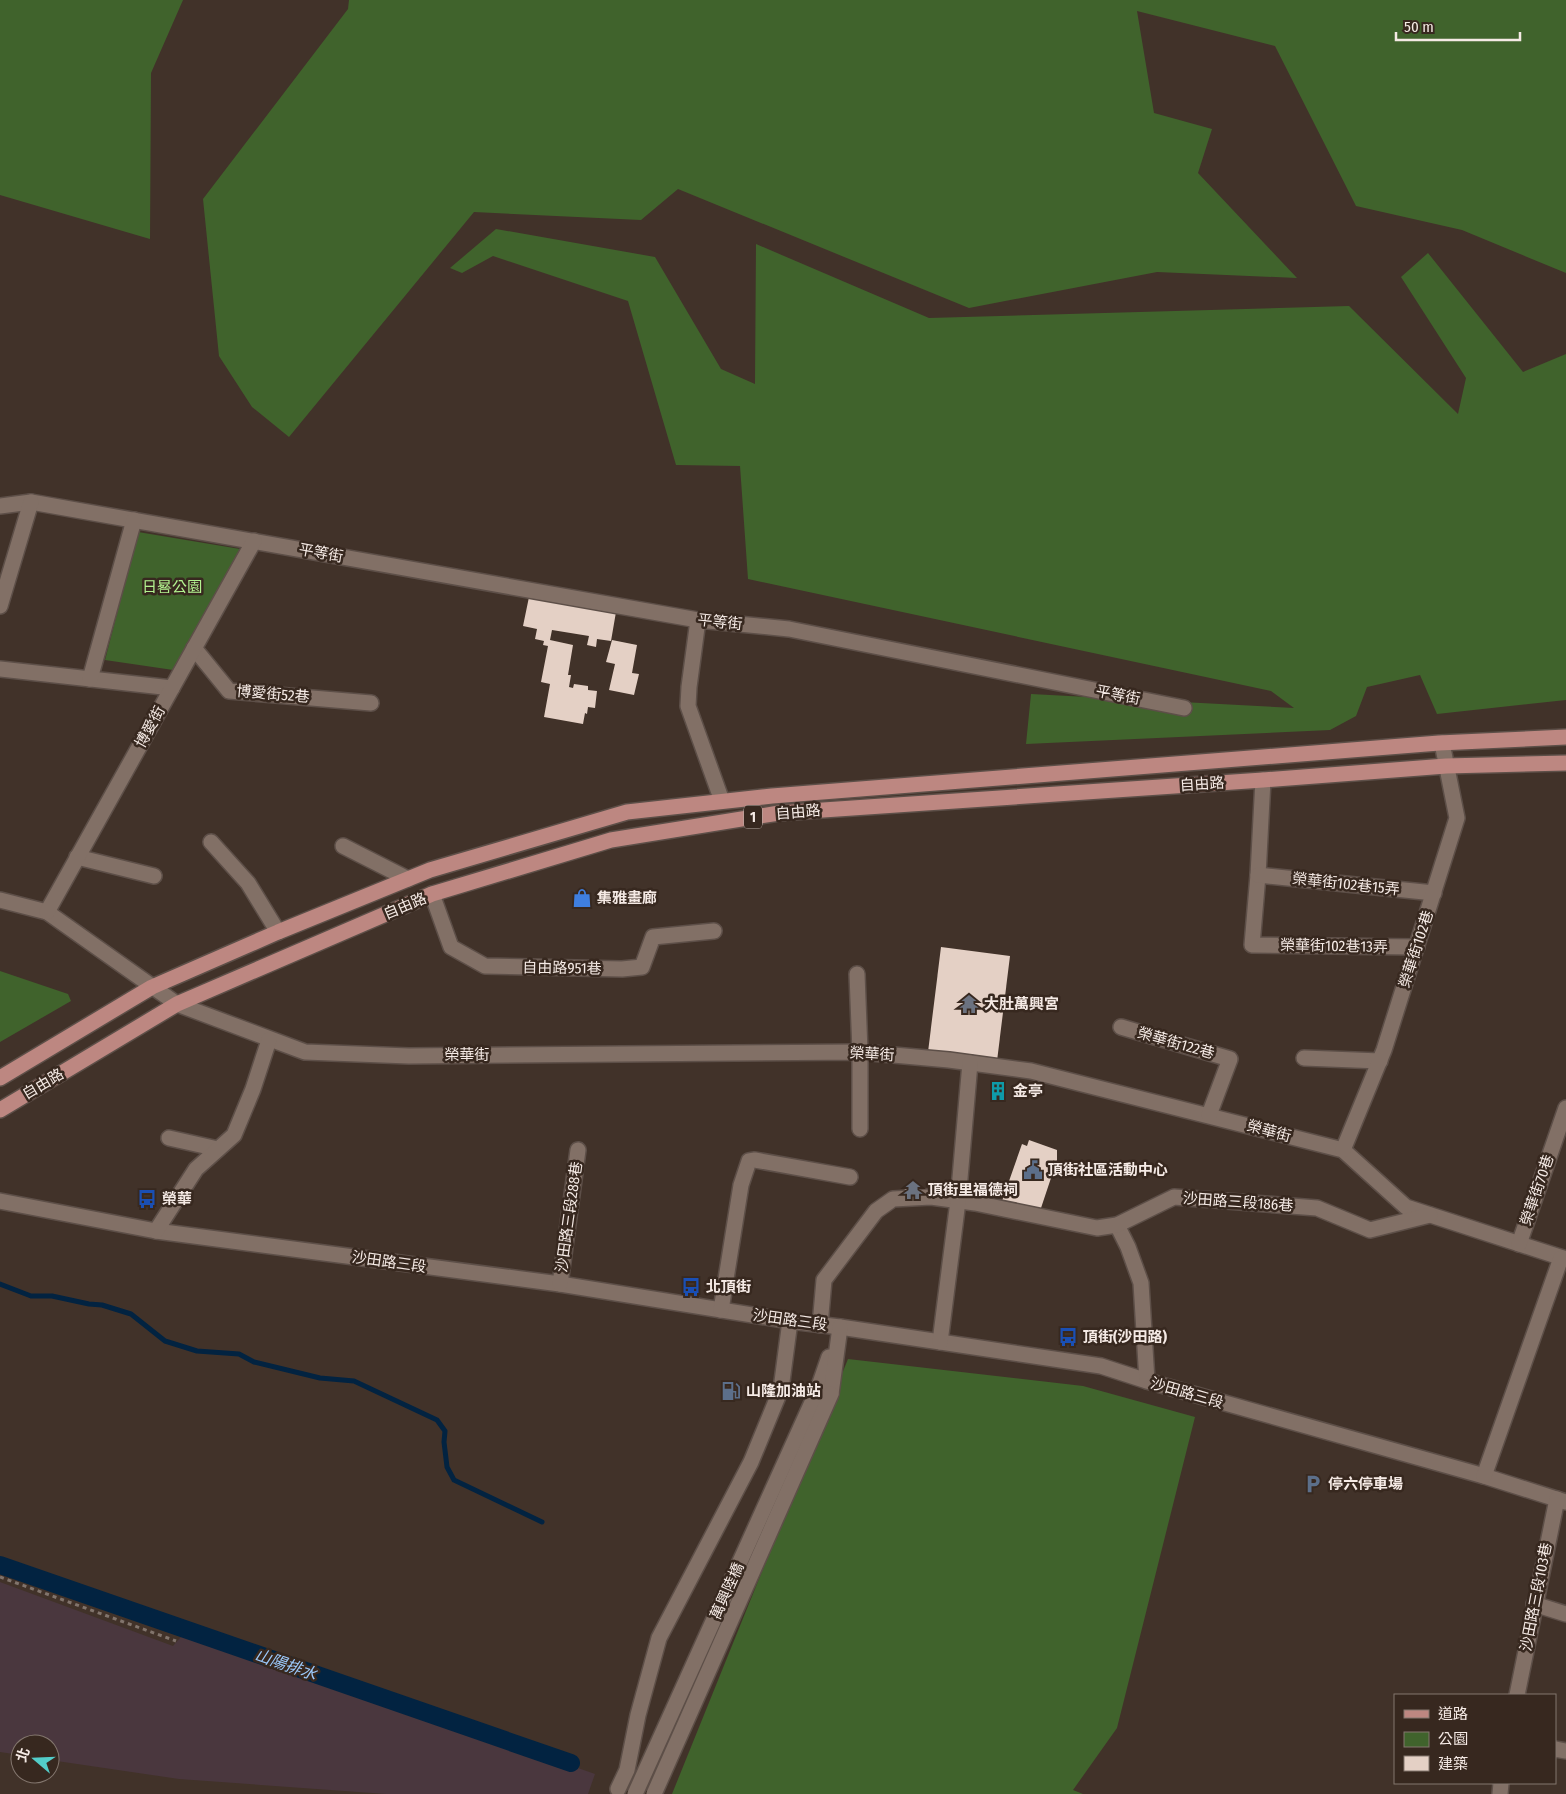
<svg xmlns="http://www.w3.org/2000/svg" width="1566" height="1794" viewBox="0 0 1566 1794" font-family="'Fira Sans Condensed','Noto Sans TC',sans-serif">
<rect width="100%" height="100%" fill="#413229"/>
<polygon fill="#4a373e" points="0,1582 173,1646 187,1630 595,1774 588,1794 386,1794 179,1779 50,1760 50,1744 20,1744 20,1755 0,1752"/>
<g fill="#40632c">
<polygon points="0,0 183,0 151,73 150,239 0,195"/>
<polygon points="349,0 1566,0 1566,273 1462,230 1356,206 1275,46 1137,11 1154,113 1212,129 1198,173 1297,278 1157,272 969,308 678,189 641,220 474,212 289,437 252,407 219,356 203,199 348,9"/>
<polygon points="496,229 655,257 721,369 755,384 756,244 929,318 1349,306 1458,414 1466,378 1401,277 1428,253 1523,372 1566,354 1566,700 1437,714 1420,675 1367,687 1356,716 1330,730 1026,744 1031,694 1294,708 1271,691 748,579 740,466 676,465 628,301 493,256 462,273 450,268"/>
<polygon points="138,532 246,550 180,671 105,660"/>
<polygon points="0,971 68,994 71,1001 0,1042"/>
<polygon points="848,1359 1083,1386 1195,1417 1117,1728 1073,1790 1083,1794 672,1794"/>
</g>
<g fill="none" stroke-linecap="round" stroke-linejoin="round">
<polyline stroke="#022341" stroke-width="5" points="0,1284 31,1296 52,1296 89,1304 102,1305 131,1314 165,1341 197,1351 239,1354 254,1362 320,1378 354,1381 437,1420 445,1431 444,1442 447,1467 454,1480 542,1522"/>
<polyline stroke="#022341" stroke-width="18" points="0,1565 571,1763"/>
</g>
<g fill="#e4d0c5">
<polygon points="529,597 616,612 611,641 597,639 596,647 587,645 589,636 552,630 550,640 573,645 568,675 571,675 569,687 573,688 574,684 588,686 588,690 597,691 595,708 588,707 587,714 585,713 583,724 544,717 550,684 541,682 548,646 543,645 544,641 535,639 537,629 523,626"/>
<polygon points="612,640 637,645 632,673 639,674 634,695 609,690 615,664 606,662"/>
<polygon points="941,947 1010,956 997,1061 928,1052"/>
<circle cx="998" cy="1091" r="5.5"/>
<polygon points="1029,1140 1057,1150 1057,1160 1039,1214 1002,1201 1022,1144 1027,1146"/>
<polygon points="906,1185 921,1188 919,1195 904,1192"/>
</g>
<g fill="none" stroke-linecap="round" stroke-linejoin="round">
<g stroke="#5d4f48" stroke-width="18">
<g id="minor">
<polyline points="0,506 31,502 698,620 789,629 1184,708"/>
<polyline points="0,606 31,502"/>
<polyline points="698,620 689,687 688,706 722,801"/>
<polyline points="194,648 229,691 371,703"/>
<polyline points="0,669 172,688"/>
<polyline points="90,679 134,520"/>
<polyline points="1263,780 1258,875 1252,945 1417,947"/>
<polyline points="211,842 248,883 278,932"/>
<polyline points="343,846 408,879"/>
<polyline points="77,857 154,876"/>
<polyline points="1258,875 1434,893"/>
<polyline points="432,894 451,947 485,966 622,969 642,967 653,937 714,931"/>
<polyline points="0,900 47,912 177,1004 305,1052 409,1056 860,1052 949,1060 1031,1071 1343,1150 1406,1207 1566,1259"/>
<polyline points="47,912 254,541"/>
<polyline points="857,974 860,1052 860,1129"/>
<polyline points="1121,1027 1230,1059 1209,1115"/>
<polyline points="1304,1058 1380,1061"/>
<polyline points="169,1138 218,1149"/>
<polyline points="1343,1150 1384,1050 1457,818 1442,743"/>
<polyline points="0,1201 156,1231 560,1284 790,1321 840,1327 1101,1366 1147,1381 1484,1476 1566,1502"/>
<polyline points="1117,1225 1128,1247 1141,1283 1147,1381"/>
<polyline points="156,1231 196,1169 234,1135 253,1089 269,1040"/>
<polyline points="1519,1244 1566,1108"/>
<polyline points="560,1284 578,1150"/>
<polyline points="721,1310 741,1185 749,1161 755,1160 850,1177"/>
<polyline points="820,1325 824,1280 876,1211 893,1199 931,1197 975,1203 1097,1228 1117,1225 1174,1197 1317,1208 1370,1230 1430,1215"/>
<polyline points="940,1342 958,1201 970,1063"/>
<polyline points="818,1389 829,1357"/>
<polyline points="831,1394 840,1327"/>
<polyline points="1484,1476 1561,1258"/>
<polyline points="1534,1604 1566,1614"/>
<polyline points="1517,1695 1557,1499"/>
<polyline points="1555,1749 1566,1751"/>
<polyline points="618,1789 627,1770 638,1715 659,1638 751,1462 781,1389 790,1321"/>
<polyline points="1500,1794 1501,1783"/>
</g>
</g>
<g stroke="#5d4f48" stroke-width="18">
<g id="major">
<polyline points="0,1078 152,987 278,932 430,870 627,812 772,796 1439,743 1566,737"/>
<polyline points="0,1110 177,1004 432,894 611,840 779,813 1263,780 1446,766 1566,763"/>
</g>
</g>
<polyline stroke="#81746c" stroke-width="3" stroke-dasharray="4 4" stroke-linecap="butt" points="0,1577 176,1641"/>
<use href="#minor" stroke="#827066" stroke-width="15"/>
<use href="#major" stroke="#bd8781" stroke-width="15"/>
<g stroke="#5d4f48" stroke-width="18" stroke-linecap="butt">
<g id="minor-bridge">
<polyline points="635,1794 818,1389"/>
<polyline points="654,1794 831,1394"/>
</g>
</g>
<use href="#minor-bridge" stroke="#827066" stroke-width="15"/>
</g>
<defs>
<g id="shop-bare" transform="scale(1.5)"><path d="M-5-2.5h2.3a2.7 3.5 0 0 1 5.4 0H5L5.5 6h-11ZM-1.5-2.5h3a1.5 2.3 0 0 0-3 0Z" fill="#3f7fe0" stroke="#37281f" stroke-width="2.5" paint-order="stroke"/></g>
<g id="temple-bare" transform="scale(1.5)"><path d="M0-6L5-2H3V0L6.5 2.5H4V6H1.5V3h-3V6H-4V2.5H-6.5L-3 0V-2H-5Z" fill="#6b7280" stroke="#37281f" stroke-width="2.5" paint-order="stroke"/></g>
<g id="building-bare" transform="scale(1.5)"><path d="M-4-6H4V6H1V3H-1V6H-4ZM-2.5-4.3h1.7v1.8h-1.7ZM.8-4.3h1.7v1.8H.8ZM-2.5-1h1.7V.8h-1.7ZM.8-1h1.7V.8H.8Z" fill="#0f9aa8" stroke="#37281f" stroke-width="2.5" paint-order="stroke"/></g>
<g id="civic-bare" transform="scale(1.5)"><path d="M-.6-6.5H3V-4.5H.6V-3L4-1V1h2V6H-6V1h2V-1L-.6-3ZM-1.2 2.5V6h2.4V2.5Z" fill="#5c6f8a" stroke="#37281f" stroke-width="2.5" paint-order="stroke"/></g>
<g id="bus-bare" transform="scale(1.5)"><path d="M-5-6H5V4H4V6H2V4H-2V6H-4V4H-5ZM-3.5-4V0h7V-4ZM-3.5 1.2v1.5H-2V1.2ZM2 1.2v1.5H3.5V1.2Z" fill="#1a4fb4" stroke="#37281f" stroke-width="2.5" paint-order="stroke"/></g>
<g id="fuel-bare" transform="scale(1.5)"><path d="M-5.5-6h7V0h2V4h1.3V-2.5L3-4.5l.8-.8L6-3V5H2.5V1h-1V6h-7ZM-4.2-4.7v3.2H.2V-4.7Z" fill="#5c6f8a" stroke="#37281f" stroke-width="2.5" paint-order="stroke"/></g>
<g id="parking-bare" transform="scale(1.5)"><path d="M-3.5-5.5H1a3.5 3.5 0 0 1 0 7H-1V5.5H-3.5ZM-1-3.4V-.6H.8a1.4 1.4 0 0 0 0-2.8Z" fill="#5c6f8a" stroke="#37281f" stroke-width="2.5" paint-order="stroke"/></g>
</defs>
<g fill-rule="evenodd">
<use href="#shop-bare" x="582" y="898"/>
<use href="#temple-bare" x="969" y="1004"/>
<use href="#building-bare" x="998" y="1091"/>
<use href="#civic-bare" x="1033" y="1170"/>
<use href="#temple-bare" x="913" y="1190"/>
<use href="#bus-bare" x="147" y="1199"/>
<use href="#bus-bare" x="691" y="1287"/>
<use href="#bus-bare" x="1068" y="1337"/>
<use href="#fuel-bare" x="731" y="1391"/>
<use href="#parking-bare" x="1313" y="1484"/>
</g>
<g text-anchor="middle" stroke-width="5" stroke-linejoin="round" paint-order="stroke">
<rect fill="#37281f" stroke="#bcb0aa" stroke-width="1" x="744" y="805.5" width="18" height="23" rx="4"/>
<g font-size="14" font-weight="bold" fill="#f5eae5">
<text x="753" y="822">1</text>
</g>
<g font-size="15" fill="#f5eae5" stroke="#37281f">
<text transform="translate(321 553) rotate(10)" y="5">平等街</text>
<text transform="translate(720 622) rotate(6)" y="5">平等街</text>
<text transform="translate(273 694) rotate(5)" y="5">博愛街52巷</text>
<text transform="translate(1118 695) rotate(11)" y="5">平等街</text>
<text transform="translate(150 727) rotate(-61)" y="5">博愛街</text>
<text transform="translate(1202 784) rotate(-4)" y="5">自由路</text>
<text transform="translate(798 812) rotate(-5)" y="5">自由路</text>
<text transform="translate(1346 884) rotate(6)" y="5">榮華街102巷15弄</text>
<text transform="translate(405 906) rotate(-23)" y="5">自由路</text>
<text transform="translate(1334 946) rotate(1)" y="5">榮華街102巷13弄</text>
<text transform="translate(1416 949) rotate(-72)" y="5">榮華街102巷</text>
<text transform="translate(562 968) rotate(1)" y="5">自由路951巷</text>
<text transform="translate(1176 1043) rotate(16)" y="5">榮華街122巷</text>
<text transform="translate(872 1054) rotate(3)" y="5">榮華街</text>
<text x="467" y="1060">榮華街</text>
<text transform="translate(43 1084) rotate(-31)" y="5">自由路</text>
<text transform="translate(1269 1131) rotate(15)" y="5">榮華街</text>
<text transform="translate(1537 1190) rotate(-71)" y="5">榮華街70巷</text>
<text transform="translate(1238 1202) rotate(4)" y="5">沙田路三段186巷</text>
<text transform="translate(569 1217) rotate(-82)" y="5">沙田路三段288巷</text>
<text transform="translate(389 1262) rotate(8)" y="5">沙田路三段</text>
<text transform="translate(790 1320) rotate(8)" y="5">沙田路三段</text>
<text transform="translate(1187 1393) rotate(16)" y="5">沙田路三段</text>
<text transform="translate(727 1591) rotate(-66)" y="5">萬興陸橋</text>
<text transform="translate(1536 1597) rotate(-79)" y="5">沙田路三段103巷</text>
</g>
<g font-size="15" fill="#b3f390" stroke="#37281f">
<text x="172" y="592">日晷公園</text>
</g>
<g font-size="15" font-weight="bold" fill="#f5eae5" stroke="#37281f" text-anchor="start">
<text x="597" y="903">集雅畫廊</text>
<text x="984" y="1009">大肚萬興宮</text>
<text x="1013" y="1096">金亭</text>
<text x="1048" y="1175">頂街社區活動中心</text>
<text x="928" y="1195">頂街里福德祠</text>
<text x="162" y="1204">榮華</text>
<text x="706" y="1292">北頂街</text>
<text x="1083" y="1342">頂街(沙田路)</text>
<text x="746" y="1396">山隆加油站</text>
<text x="1328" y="1489">停六停車場</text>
</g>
<g font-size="16" font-style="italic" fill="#9ccafd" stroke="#37281f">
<text transform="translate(286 1664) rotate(19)" y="6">山陽排水</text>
</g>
</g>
<rect x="1394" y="1694" width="162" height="90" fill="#37281f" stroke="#83766e"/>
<rect x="1404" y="1710" width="25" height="8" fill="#bd8781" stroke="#83766e"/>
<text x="1438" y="1719" font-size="15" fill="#f5eae5">道路</text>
<rect x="1404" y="1732" width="25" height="15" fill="#40632c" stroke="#83766e"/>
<text x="1438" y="1744" font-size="15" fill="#f5eae5">公園</text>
<rect x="1404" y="1756" width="25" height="15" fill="#e4d0c5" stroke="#83766e"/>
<text x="1438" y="1769" font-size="15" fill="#f5eae5">建築</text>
<g transform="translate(35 1759) rotate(289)"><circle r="24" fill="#37281f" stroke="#83766e"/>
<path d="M0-4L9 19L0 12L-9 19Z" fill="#53cdc9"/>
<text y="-8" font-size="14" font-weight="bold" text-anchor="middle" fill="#f5eae5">北</text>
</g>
<path d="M1396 32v8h124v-8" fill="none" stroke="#f5eae5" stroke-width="2.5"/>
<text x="1404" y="32" font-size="15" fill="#f5eae5" stroke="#37281f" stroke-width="4" paint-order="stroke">50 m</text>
</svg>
